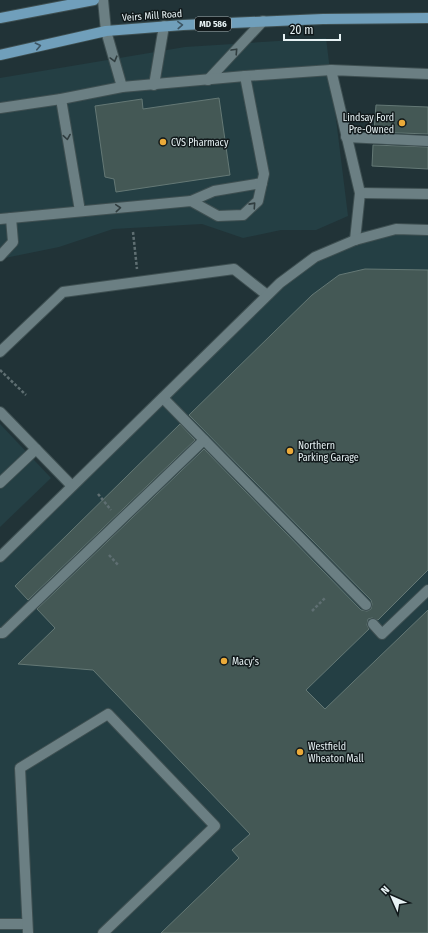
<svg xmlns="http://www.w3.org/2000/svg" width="428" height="933" viewBox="0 0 428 933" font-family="'Fira Sans Condensed',sans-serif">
<rect width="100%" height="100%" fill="#213337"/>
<g fill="#243f44">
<polygon points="326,38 348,216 316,230 281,230 243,238 202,224 113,229 59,247 0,259 0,78 185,47"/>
<polygon points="396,229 428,230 428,933 0,933 0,557 280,283 315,257 357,231"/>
<polygon points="0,424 51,478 0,527"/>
</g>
<g fill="#445855" stroke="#647875">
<polygon points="219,98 230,175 116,192 114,179 105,177 95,106 142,99 143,109"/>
<polygon points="376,105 428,107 428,134 374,132"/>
<polygon points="373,145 428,147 428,169 372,166"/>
<polygon points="365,269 428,270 428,570 378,620 372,618 368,619 367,625 369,629 306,690 325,709 428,610 428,933 161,933 239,858 232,850 250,834 93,670 18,664 55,628 37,609 204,449 361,610 367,611 371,609 372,604 371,600 189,415 312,295 339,275"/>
<polygon points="180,424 195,440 28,600 15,586"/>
</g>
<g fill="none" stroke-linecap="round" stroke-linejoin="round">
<g stroke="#3e4f51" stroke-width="12">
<g id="lane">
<polyline points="106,31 122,87"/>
<polyline points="208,80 263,21"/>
<polyline points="154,85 164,26"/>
<polyline points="61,99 80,211"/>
<polyline points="0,108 61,99 122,87 245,76 331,70"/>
<polyline points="346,137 428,141"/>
<polyline points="360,193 428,194"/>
<polyline points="191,201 214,191 262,183"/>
<polyline points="0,219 191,201 218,216 243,215 258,201 264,174 245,76"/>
<polyline points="355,240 360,193 331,70 428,74"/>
<polyline points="0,256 13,242 11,218"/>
<polyline points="0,352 63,292 234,269 267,295"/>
<polyline points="163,398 366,605"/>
<polyline points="0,412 72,486"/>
<polyline points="0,483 36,449"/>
<polyline points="373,624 382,634 428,590"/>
<polyline points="0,633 3,633 204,440"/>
<polyline points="0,924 27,924"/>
<polyline points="28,933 20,768 108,714 215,826 103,933"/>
</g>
</g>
<g stroke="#3e4f51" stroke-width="12">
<polyline id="street" points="0,557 280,283 315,257 355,240 396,229 428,230"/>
</g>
<g stroke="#3e4f51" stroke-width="12">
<polyline id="secondary" points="103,0 106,31"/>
</g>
<g stroke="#3e4f51" stroke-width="12">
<g id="primary">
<polyline points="0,18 94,0"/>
<polyline points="0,55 106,31 183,25 323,19 428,18"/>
</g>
</g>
<g stroke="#5f6f72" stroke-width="2.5" stroke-dasharray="3 2" stroke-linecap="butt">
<polyline points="133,232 137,269"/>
<polyline points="0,370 26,395"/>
<polyline points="98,494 111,510"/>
<polyline points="109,555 119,566"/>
<polyline points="312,611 325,598"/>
</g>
<use href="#lane" stroke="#6b7f83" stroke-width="10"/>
<use href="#street" stroke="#6b7f83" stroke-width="10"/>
<use href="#secondary" stroke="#6b7f83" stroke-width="10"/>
<use href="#primary" stroke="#709fbb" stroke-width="10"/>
</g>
<defs><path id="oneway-chevron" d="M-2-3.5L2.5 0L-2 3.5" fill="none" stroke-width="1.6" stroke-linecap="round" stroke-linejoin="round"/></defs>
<g stroke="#3c5563">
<use href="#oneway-chevron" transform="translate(180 25) rotate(-3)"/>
<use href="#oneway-chevron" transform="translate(38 46) rotate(-13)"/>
</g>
<g stroke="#303d3f">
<use href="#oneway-chevron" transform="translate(235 51) rotate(-47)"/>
<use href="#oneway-chevron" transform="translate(114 59) rotate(75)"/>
<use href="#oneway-chevron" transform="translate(67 137) rotate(81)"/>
<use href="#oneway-chevron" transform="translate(253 205) rotate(-48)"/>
<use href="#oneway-chevron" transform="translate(118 208) rotate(-5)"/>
</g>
<g fill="#ebaa39" stroke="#11191b" stroke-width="1.5">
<circle cx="402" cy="123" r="4"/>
<circle cx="163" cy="142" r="4"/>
<circle cx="290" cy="451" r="4"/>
<circle cx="224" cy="661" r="4"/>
<circle cx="300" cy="752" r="4"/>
</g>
<g text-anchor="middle" stroke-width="3" stroke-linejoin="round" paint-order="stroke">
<rect fill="#11191b" stroke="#a7b1b3" stroke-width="1" x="195" y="17" width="36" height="14" rx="3"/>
<g font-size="9" font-weight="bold" fill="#e7f2f4">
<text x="213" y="27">MD 586</text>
</g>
<g font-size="10" fill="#e7f2f4" stroke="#11191b">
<text transform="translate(152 15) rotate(-4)" y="4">Veirs Mill Road</text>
</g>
<g font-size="10" fill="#e7f2f4" stroke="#11191b" text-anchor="start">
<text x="394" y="121" text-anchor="end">Lindsay Ford<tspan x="394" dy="12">Pre-Owned</tspan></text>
<text x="171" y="146">CVS Pharmacy</text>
<text x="298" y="449">Northern<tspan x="298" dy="12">Parking Garage</tspan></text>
<text x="232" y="665">Macy's</text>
<text x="308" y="750">Westfield<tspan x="308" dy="12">Wheaton Mall</tspan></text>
</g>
</g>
<g transform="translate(392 897) rotate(315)" stroke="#11191b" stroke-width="3" paint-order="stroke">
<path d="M0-3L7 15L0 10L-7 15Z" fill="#e7f2f4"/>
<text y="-6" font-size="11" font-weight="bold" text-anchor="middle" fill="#e7f2f4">N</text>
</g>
<path d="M284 34v6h56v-6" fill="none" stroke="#e7f2f4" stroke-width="2"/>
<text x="290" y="34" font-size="12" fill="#e7f2f4" stroke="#11191b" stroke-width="3" paint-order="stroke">20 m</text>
</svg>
